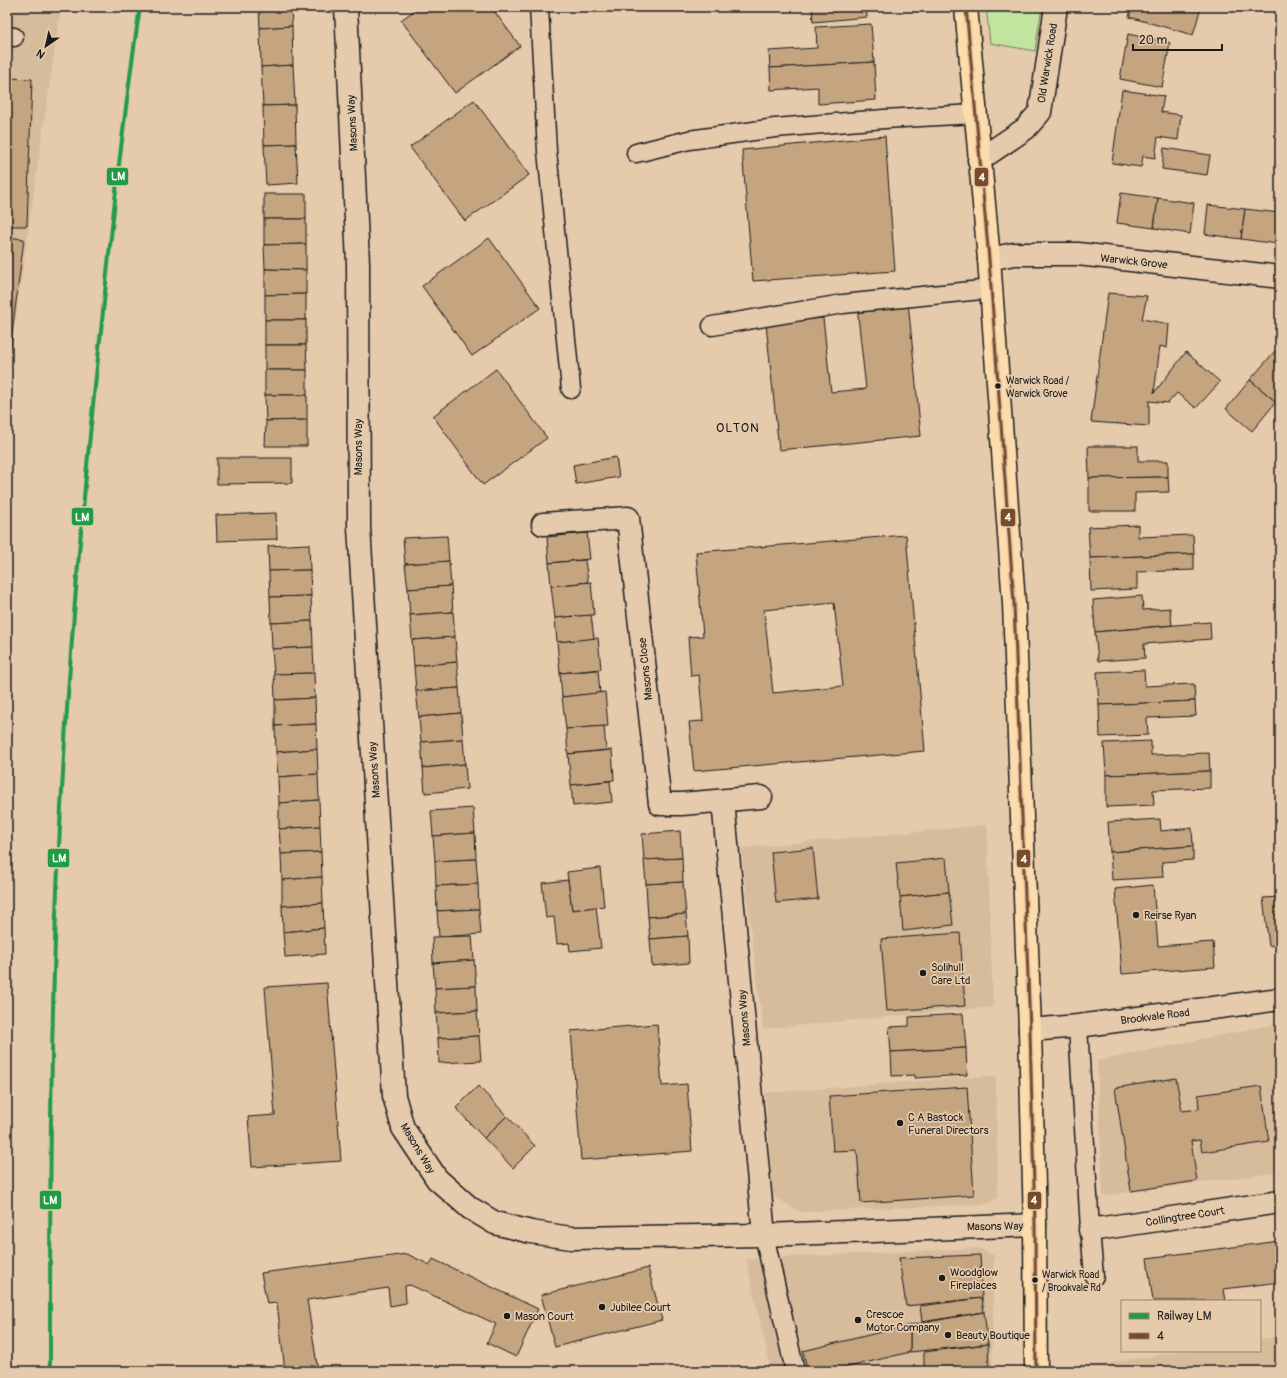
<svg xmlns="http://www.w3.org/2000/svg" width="1287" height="1378" viewBox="0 0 1287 1378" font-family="Pangolin,sans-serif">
<rect width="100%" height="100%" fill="#e5caac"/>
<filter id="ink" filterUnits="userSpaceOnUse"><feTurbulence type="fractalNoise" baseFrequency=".025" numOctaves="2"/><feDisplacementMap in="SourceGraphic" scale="8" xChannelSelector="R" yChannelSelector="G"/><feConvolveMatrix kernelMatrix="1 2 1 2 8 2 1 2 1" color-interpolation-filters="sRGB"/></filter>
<g filter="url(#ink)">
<g fill="#d7bc9c">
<polygon points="7,7 61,7 7,377"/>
<polygon points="987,825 993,1007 763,1029 741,848"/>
<polygon points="1280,1023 1280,1172 1103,1196 1097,1061"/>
<polygon points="996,1075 998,1198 987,1204 799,1212 773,1196 765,1093"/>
<polygon points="979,1248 994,1255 992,1371 771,1371 746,1259"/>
<polygon points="1280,1336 1280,1371 1073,1371 1073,1370 1127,1360 1182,1351 1260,1351 1260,1339"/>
</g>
<polygon fill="#c1e59f" stroke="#6e805e" points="986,7 1042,7 1035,51 990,43"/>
<g fill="#c5a580" stroke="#1c1c1c" fill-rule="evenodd">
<polygon points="259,7 291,7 292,26 260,28"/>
<polygon points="419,7 491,7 520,46 455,93 401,20"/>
<polygon points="812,7 866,7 867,17 813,22"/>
<polygon points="1132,7 1201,7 1193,35 1129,17"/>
<polygon points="871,24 874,62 770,68 769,51 817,48 816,27"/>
<polygon points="292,26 293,65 261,67 260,28"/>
<polygon points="1128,34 1170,43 1162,87 1120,79"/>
<polygon points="874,62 876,100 818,104 818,87 771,90 770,68"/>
<polygon points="293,65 295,105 263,106 261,67"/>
<polygon points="7,78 32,79 27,226 7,226"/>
<polygon points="1122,90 1164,96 1161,112 1181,115 1178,140 1158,137 1155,158 1143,156 1141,167 1112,163"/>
<polygon points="474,100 529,175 465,221 410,147"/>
<polygon points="295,105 296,144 264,145 263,106"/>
<polygon points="885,136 895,271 753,281 742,150"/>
<polygon points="296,144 298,183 266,185 264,145"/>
<polygon points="1164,148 1210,155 1207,175 1162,169"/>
<polygon points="1121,193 1158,198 1154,228 1117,223"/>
<rect x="264" y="194" width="42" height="25"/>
<polygon points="1158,198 1194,203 1190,234 1154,228"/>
<polygon points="1208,205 1245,209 1241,239 1205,234"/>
<polygon points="1245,209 1280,213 1278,244 1241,239"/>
<polygon points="264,219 306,219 306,244 264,245"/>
<polygon points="7,237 24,239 7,373"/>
<polygon points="489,238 540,308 472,356 422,286"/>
<polygon points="306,244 306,270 265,269 264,245"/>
<polygon points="265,269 306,270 306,294 265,295"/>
<polygon points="1108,293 1147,296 1142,319 1169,324 1167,348 1160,346 1154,393 1186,352 1220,382 1196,408 1177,393 1168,403 1149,401 1149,426 1091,422"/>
<polygon points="306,294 306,320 265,320 265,295"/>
<polygon points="908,302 921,436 779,450 766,324 823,318 831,392 866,389 857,307"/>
<rect x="265" y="320" width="41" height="25"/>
<polygon points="265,345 306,345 307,370 265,370"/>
<polygon points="1280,345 1280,356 1275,351"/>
<polygon points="1275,351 1280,356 1280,398 1276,402 1250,380"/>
<polygon points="496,369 547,438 483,485 433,416"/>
<rect x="265" y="370" width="42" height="25"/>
<polygon points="1250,380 1276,402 1252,431 1226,409"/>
<polygon points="265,395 307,395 307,420 266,421"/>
<polygon points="307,420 307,446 265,446 266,421"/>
<polygon points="1088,446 1138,446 1138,461 1168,461 1168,477 1089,478"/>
<polygon points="616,457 619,477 576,484 573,465"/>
<polygon points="217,458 292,458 292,483 217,484"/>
<polygon points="1168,477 1169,492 1135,493 1135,511 1089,511 1089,478"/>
<polygon points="276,513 277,539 217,541 216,515"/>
<polygon points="1138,525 1138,537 1193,535 1194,554 1090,558 1088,527"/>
<polygon points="587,533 590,559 549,563 547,537"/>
<path d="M 906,535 L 925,751 L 694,771 L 689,722 L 703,721 L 699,675 L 691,676 L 688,637 L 703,636 L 696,552 ZM 834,603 L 843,686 L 773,693 L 764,610 Z"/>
<polygon points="447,536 449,561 405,564 403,538"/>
<polygon points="309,544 310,570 269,571 268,546"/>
<polygon points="1194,554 1194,570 1137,572 1137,589 1091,591 1090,558"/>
<polygon points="585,560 588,582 551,586 549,563"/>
<polygon points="449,561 451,586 408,589 405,564"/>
<polygon points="310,570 311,596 270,597 269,571"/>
<polygon points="591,582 594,615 555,618 551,586"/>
<polygon points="451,586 453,612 410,615 408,589"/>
<polygon points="311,596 312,621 271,623 270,597"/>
<polygon points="1142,596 1143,610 1170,608 1172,625 1095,632 1093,600"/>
<polygon points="453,612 455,637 412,640 410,615"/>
<polygon points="591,615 594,639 557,642 555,618"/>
<polygon points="312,621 313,647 272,649 271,623"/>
<polygon points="1210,622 1211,639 1144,644 1145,658 1098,661 1095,632"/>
<polygon points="455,637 457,662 414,666 412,640"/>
<polygon points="598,638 601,669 560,673 557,642"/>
<polygon points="313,647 314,673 274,674 272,649"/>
<polygon points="457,662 459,688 416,691 414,666"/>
<polygon points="598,670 600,693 562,697 560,673"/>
<polygon points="1144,670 1145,686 1194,684 1195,701 1099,705 1097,672"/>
<polygon points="314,673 315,698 275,700 274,674"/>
<polygon points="459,688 461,713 419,717 416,691"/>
<polygon points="605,692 608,726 566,729 562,697"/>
<polygon points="315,698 316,724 275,726 275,700"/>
<polygon points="1195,701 1196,716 1147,718 1148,735 1100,737 1099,705"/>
<polygon points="461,713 463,739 421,742 419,717"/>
<polygon points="316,724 317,749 276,752 275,726"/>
<polygon points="604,726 606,750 568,754 566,729"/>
<polygon points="463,739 465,764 423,768 421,742"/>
<polygon points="1151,741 1151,755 1209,753 1210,771 1106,775 1104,743"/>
<polygon points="317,749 318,774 278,777 276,752"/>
<polygon points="612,750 614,780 571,785 568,754"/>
<polygon points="465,764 467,789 425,793 423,768"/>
<polygon points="1210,771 1210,788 1153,790 1154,805 1106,807 1106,775"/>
<polygon points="318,774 319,800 279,803 278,777"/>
<polygon points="610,781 612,802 573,806 571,785"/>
<polygon points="319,800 320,826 279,829 279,803"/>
<polygon points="473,808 475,833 433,836 431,811"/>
<polygon points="1160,819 1161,831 1192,828 1193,846 1110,852 1108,822"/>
<polygon points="320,826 321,852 281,854 279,829"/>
<polygon points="680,831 682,858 644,860 642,834"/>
<polygon points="475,833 476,859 435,861 433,836"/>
<polygon points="1193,846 1193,860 1162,862 1163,877 1112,880 1110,852"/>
<polygon points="813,848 818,899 776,903 771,852"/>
<polygon points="321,852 322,877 282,880 281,854"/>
<polygon points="682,858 683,882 646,884 644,860"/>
<polygon points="946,858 949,892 900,897 896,863"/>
<polygon points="476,859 478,884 436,886 435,861"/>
<polygon points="600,868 604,906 572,910 567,872"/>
<polygon points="322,877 323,903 282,906 282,880"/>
<polygon points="568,880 572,910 596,907 601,948 570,951 569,943 557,944 554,917 546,918 542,883"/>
<polygon points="683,882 686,914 648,917 646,884"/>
<polygon points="478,884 479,909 437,911 436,886"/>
<polygon points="1153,885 1158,946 1213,942 1215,967 1122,974 1115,889"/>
<polygon points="949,892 953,925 903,931 900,897"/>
<polygon points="1280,897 1280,944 1269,946 1263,898"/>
<polygon points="323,903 324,928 283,932 282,906"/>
<polygon points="479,909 481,934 439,937 437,911"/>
<polygon points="686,914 688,936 650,939 648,917"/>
<polygon points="324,928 325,954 285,957 283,932"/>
<polygon points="960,933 965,1006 887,1011 881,939"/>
<polygon points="472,936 474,960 433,963 432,937"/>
<polygon points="688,936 689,963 652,966 650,939"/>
<polygon points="474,960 476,986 435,988 433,963"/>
<polygon points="327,983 341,1161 252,1167 248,1117 275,1115 265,987"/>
<polygon points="476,986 477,1011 436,1013 435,988"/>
<polygon points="477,1011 479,1036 438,1038 436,1013"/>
<polygon points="963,1014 966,1048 891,1052 889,1027 909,1026 909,1017"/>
<polygon points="657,1024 662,1086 687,1084 692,1151 581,1160 571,1031"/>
<polygon points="479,1036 481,1061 439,1063 438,1038"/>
<polygon points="966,1048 967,1075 915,1078 915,1075 892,1076 891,1052"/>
<polygon points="1176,1078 1182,1111 1199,1109 1198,1095 1261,1086 1269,1142 1202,1152 1200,1140 1191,1141 1197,1181 1131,1191 1115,1088"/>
<polygon points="478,1086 507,1116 484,1138 456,1108"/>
<polygon points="967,1087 974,1195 861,1203 857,1150 833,1151 829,1096"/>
<polygon points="507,1116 535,1146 513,1168 484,1138"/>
<polygon points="1280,1241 1280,1282 1224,1289 1226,1301 1153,1301 1147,1258"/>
<polygon points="407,1254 430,1265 433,1259 538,1309 516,1357 487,1343 496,1324 410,1285 405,1286 406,1303 390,1306 388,1288 307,1300 318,1371 285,1371 277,1303 267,1304 261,1273"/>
<polygon points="980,1255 982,1298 906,1306 899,1258"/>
<polygon points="648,1268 662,1320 555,1347 541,1295"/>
<polygon points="982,1298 984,1312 922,1322 920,1306"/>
<polygon points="984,1312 988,1344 910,1352 910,1325"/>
<polygon points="910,1325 910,1352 832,1371 810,1371 807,1369 803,1351"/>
<polygon points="988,1344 989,1368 924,1370 924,1352"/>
<polygon points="989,1368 989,1371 902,1371 901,1370"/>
</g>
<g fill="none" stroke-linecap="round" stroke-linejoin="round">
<g stroke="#1c1c1c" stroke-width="21">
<g id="service">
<polyline points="539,7 547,151 571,389"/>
<polyline points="7,36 14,37"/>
<polyline points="636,153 689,140 775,128 884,119 975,114"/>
<polyline points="712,326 843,304 991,289"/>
<polyline points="1078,1026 1090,1230 1094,1276"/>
<polyline points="764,1235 795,1371"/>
</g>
</g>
<g stroke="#1c1c1c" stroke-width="25">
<g id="minor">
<polyline points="346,7 358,263 359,527 394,1096 403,1128 437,1179 470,1208 495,1223 531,1232 571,1238 764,1235 1035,1225"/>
<polyline points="979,160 1025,129 1040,112 1056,7"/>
<polyline points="989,259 1014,254 1078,254 1280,277"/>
<polyline points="543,524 628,518 660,804 682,804 761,797"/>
<polyline points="723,801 764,1235"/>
<polyline points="1030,1030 1078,1026 1280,999"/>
<polyline points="1090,1230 1280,1202"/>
</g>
</g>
<g stroke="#1c1c1c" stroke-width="25">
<polyline id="trunk" points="966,7 989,259 1014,603 1030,1030 1035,1225 1036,1371"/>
</g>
<use href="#service" stroke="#e5caac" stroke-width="18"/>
<use href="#minor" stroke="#e5caac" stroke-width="22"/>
<use href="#trunk" stroke="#fcdcac" stroke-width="22"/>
<g stroke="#e5caac" stroke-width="6">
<polyline id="bus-1" points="966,7 989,259 1014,603 1030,1030 1035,1225 1036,1371"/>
</g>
<use href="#bus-1" stroke="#7a4b2a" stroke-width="3"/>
<g stroke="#e5caac" stroke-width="7">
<path id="rail-1" d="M 50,1371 C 50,1211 50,1050 57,890 C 65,700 81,510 102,321 C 113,216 124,111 140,7"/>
</g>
<use href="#rail-1" stroke="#219c45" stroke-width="4"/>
</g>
</g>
<g fill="#1c1c1c" stroke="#e5caac" stroke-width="1.5">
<circle cx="998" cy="386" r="3.5"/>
<circle cx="1136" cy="915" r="4"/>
<circle cx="923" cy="973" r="4"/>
<circle cx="900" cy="1123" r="4"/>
<circle cx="942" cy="1278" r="4"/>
<circle cx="1035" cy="1280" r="3.5"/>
<circle cx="602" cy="1307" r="4"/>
<circle cx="507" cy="1316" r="4"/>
<circle cx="858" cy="1320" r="4"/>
<circle cx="948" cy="1335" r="4"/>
</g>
<g text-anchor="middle" stroke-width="3.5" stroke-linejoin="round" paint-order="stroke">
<g font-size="10" fill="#1c1c1c" stroke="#e5caac" text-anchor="start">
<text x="1006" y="384">Warwick Road /<tspan x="1006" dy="13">Warwick Grove</tspan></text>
<text x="1042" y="1278">Warwick Road<tspan x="1042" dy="13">/ Brookvale Rd</tspan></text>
</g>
<g font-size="11" fill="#1c1c1c" stroke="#e5caac">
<text transform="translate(1047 63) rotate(-81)" y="4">Old Warwick Road</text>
<text transform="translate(352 123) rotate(-93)" y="4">Masons Way</text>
<text transform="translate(1134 261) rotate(6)" y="4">Warwick Grove</text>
<text transform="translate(358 447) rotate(-90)" y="4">Masons Way</text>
<text transform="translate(645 669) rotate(-96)" y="4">Masons Close</text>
<text transform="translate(374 770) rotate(-94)" y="4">Masons Way</text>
<text transform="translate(1155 1016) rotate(-7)" y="4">Brookvale Road</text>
<text transform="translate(744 1018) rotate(-95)" y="4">Masons Way</text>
<text transform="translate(418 1148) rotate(59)" y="4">Masons Way</text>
<text transform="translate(1185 1216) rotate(-9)" y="4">Collingtree Court</text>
<text transform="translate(995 1226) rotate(-1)" y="4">Masons Way</text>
</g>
<g font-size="11" fill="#1c1c1c" stroke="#e5caac" text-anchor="start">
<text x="1144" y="919">Reirse Ryan</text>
<text x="931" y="971">Solihull<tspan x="931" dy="13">Care Ltd</tspan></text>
<text x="908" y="1121">C A Bastock<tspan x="908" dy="13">Funeral Directors</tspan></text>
<text x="950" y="1276">Woodglow<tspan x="950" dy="13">Fireplaces</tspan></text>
<text x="610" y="1311">Jubilee Court</text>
<text x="866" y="1318">Crescoe<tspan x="866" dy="13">Motor Company</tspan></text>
<text x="515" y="1320">Mason Court</text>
<text x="956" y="1339">Beauty Boutique</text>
</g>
<g font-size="13" letter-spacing="1" fill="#1c1c1c" stroke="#e5caac">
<text x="738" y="432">OLTON</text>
</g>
</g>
<g stroke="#e5caac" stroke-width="1.5">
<rect x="106" y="167" width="23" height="19" rx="4" fill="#219c45"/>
<rect x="974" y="167" width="15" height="20" rx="4" fill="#7a4b2a"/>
<rect x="71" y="507" width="23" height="19" rx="4" fill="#219c45"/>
<rect x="1000" y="508" width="16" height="19" rx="4" fill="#7a4b2a"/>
<rect x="47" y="848" width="23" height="20" rx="4" fill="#219c45"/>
<rect x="1016" y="849" width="15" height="19" rx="4" fill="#7a4b2a"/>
<rect x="39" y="1190" width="23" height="20" rx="4" fill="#219c45"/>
<rect x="1027" y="1191" width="15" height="19" rx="4" fill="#7a4b2a"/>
</g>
<g font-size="11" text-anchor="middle" font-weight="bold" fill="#fff">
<text x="118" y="180">LM</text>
<text x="982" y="181">4</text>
<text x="82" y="521">LM</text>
<text x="1008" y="521">4</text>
<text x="59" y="862">LM</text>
<text x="1024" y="863">4</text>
<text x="50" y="1204">LM</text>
<text x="1034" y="1204">4</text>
</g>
<rect width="1287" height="1378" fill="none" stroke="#e5caac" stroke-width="24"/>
<rect x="12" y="12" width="1263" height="1354" fill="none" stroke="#1c1c1c" stroke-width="1.5" filter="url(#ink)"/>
<rect x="1121" y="1300" width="140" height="52" fill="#e5caac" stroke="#958472"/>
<rect x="1129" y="1313" width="20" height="6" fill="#219c45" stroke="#958472"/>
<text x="1157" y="1320" font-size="12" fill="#1c1c1c">Railway LM</text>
<rect x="1129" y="1333" width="20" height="6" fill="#7a4b2a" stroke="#958472"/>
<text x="1157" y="1340" font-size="12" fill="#1c1c1c">4</text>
<g transform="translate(46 46) rotate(214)" stroke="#e5caac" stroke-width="3" paint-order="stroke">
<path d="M0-3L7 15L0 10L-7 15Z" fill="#1c1c1c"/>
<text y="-6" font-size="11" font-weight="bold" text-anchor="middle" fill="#1c1c1c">N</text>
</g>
<path d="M1133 44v6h89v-6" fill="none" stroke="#1c1c1c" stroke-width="2"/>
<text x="1139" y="44" font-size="12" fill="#1c1c1c" stroke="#e5caac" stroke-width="3" paint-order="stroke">20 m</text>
</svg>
